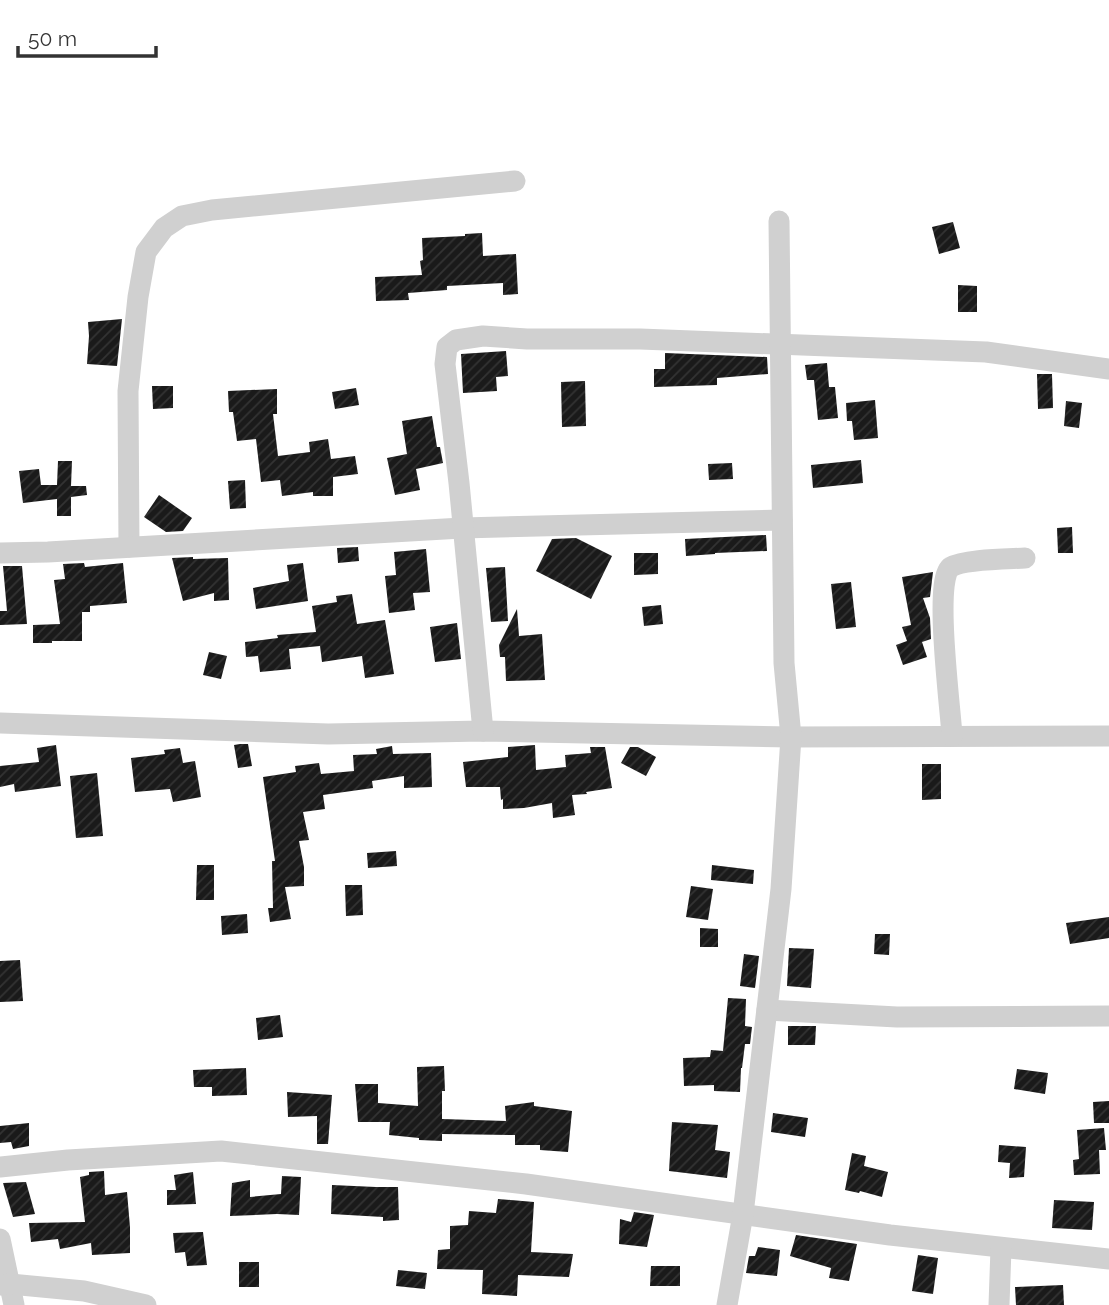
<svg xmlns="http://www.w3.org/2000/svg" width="1109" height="1305" viewBox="0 0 1109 1305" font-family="Raleway,sans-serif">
<defs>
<pattern id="building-hatch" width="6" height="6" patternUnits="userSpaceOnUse" patternTransform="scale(1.75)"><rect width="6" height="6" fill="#1a1a1a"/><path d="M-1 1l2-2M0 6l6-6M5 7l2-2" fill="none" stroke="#333"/></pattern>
</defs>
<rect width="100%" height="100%" fill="#fff"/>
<g fill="url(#building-hatch)">
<polygon points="953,222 960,248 939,254 932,227"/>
<polygon points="482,233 483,256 516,254 518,294 503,295 503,283 447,286 447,290 408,293 409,300 376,301 375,277 422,275 420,261 423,260 422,238 465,236 465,234"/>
<polygon points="958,285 977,286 977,312 958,312"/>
<polygon points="122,319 117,366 87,364 89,336 88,322"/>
<polygon points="506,351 508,376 496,377 497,391 463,393 461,354"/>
<polygon points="665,353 767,357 768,374 717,378 717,385 654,387 654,369 665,369"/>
<polygon points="827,363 829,387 835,387 838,418 818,420 814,380 807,380 805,365"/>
<polygon points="1037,374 1052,374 1053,408 1038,409"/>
<polygon points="585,381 586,426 562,427 561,382"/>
<polygon points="152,386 173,386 173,408 153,409"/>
<polygon points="356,388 359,405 335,409 332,392"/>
<polygon points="277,389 277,414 273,414 278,456 310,452 309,442 328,439 331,459 355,456 358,474 333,477 333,496 313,496 313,492 282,496 280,480 261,482 256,439 237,441 233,412 229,412 228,391"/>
<polygon points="875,400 878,438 854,440 852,421 847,421 846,403"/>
<polygon points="1066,401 1082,403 1079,428 1064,426"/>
<polygon points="432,416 437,447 440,447 443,463 416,469 420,490 395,495 387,458 407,454 402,421"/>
<polygon points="861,460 863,483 813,488 811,465"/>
<polygon points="58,461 72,461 71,486 86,486 87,495 71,497 71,516 57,516 57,499 23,503 19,471 39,469 41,485 57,485"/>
<polygon points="732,463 733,479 709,480 708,464"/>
<polygon points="245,480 246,508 230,509 228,481"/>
<polygon points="159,495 192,518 183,531 166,532 144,517"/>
<polygon points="1072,527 1073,553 1058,553 1057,528"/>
<polygon points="766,535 767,551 715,553 715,554 686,556 685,539"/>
<polygon points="576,538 612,556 591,599 536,571 552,539"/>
<polygon points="358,547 359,561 338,563 337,548"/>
<polygon points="426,549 430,592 413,593 415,610 389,613 385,576 396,575 394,552"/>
<polygon points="634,553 658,553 658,574 634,575"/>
<polygon points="193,557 193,559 228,558 229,600 214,601 214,593 183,601 172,558"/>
<polygon points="84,563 85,567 123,563 127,603 90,606 90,612 82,612 82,641 52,641 52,643 33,643 33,625 60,624 54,580 65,579 63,564"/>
<polygon points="303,563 308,601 256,609 253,588 289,581 287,565"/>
<polygon points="3,566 22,566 27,624 0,625 0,611 7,611"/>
<polygon points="505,567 508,621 491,622 486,568"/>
<polygon points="933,572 930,597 923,598 930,618 931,639 922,642 927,657 903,665 896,645 907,641 902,627 911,625 902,577"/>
<polygon points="851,582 856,627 836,629 831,584"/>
<polygon points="352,594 357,624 385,620 394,674 365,678 362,656 322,662 320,646 289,649 291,669 260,672 258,656 246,657 245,642 278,638 277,635 316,632 312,606 337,602 336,596"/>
<polygon points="661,605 663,624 644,626 642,607"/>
<polygon points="517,609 519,636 542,634 545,680 506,681 505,657 500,657 499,645"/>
<polygon points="457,623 461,659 435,662 430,627"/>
<polygon points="209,652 227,656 221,679 203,675"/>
<polygon points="240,744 248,744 252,766 238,768 234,745"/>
<polygon points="56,745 61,786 15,792 14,784 0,787 0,766 39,762 37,748"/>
<polygon points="535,745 536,770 566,767 565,755 591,753 590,747 605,747 612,788 586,792 587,794 572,795 575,815 553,818 552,803 524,808 503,809 503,799 501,800 500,787 466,787 463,762 508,757 508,747"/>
<polygon points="392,746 393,754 431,753 432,787 404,788 404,776 372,781 373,788 323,795 325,809 303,812 309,840 299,841 304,867 304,886 285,887 291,919 270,922 268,908 273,908 272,861 275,861 263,777 296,772 295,766 319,763 321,774 354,771 353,755 377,754 376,749"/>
<polygon points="630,747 638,747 656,757 646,776 621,763"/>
<polygon points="180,748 183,763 195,761 201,797 173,802 170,789 135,792 131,758 165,754 164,750"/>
<polygon points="922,764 941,764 941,799 922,800"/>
<polygon points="97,773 103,836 76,838 70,776"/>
<polygon points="396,851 397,866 368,868 367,853"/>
<polygon points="197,865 214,865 214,900 196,900"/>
<polygon points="712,865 754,870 753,884 711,880"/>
<polygon points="345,885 362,885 363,915 346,916"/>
<polygon points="691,886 713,889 708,920 686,917"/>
<polygon points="247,914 248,933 222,935 221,916"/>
<polygon points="1109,917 1109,938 1070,944 1066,923"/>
<polygon points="700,928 718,929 718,947 700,947"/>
<polygon points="875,934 890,934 889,955 874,954"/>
<polygon points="789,948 814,949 811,988 787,986"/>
<polygon points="744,954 759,956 755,988 740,986"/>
<polygon points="20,960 23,1001 0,1002 0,961"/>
<polygon points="728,998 746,999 745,1026 752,1027 750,1044 745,1044 742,1068 741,1068 740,1092 714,1091 714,1085 684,1086 683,1058 710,1057 711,1050 723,1051"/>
<polygon points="280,1015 283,1037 258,1040 256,1018"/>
<polygon points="788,1026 816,1026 815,1045 788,1045"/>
<polygon points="444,1066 445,1091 442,1091 442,1119 506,1121 505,1106 534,1102 534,1106 572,1111 568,1152 540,1150 540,1145 515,1145 515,1135 442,1134 442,1141 419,1140 419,1138 389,1135 390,1122 358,1122 355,1084 378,1084 378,1103 418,1106 417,1067"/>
<polygon points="246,1068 247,1095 212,1096 212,1087 194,1087 193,1070"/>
<polygon points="1017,1069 1048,1073 1045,1094 1014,1089"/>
<polygon points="287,1092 332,1095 328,1144 317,1144 317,1116 288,1117"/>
<polygon points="1109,1101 1109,1123 1094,1123 1093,1102"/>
<polygon points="773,1113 808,1118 805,1137 771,1132"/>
<polygon points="672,1122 718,1125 715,1150 730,1152 727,1178 669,1171"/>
<polygon points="29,1123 29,1146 13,1149 11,1142 0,1143 0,1126"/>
<polygon points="1104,1128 1106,1150 1099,1150 1100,1174 1074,1175 1073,1160 1079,1159 1077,1130"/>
<polygon points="999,1145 1026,1147 1024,1177 1009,1178 1010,1163 998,1162"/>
<polygon points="852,1153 866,1156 864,1166 888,1172 882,1197 860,1191 859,1193 845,1190"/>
<polygon points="104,1171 105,1195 127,1192 130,1227 130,1253 92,1255 91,1243 60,1249 58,1239 31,1242 29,1223 85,1222 80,1177 89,1175 89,1172"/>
<polygon points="193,1172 196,1204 167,1205 167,1190 176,1190 174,1175"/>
<polygon points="282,1176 301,1177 299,1215 277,1214 230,1216 232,1183 250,1180 250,1197 281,1194"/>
<polygon points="26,1182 35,1214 13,1217 3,1183"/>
<polygon points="332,1185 376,1187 398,1187 399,1220 383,1221 383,1217 331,1214"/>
<polygon points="498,1199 534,1202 531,1252 573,1254 569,1277 518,1275 517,1296 482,1294 483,1270 437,1269 438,1250 450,1249 450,1226 468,1225 469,1211 496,1213"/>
<polygon points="1054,1200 1094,1202 1092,1230 1052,1228"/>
<polygon points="634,1212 654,1215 647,1247 619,1244 620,1219 631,1222"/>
<polygon points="203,1232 207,1265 187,1266 185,1252 175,1253 173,1233"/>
<polygon points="796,1235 857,1244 849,1281 829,1278 831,1268 790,1256"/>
<polygon points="758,1247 780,1250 777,1276 746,1273 749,1256 755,1256"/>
<polygon points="918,1255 938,1258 933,1294 912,1291"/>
<rect x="239" y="1262" width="20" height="25"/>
<polygon points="651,1266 680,1266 680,1286 650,1286"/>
<polygon points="398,1270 427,1273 425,1289 396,1286"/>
<polygon points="1063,1285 1064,1305 1016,1305 1015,1287"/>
</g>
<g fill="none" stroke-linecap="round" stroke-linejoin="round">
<g stroke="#d0d0d0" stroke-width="21">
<polyline points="129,547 128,391 138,297 146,252 164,228 182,216 212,210 515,181"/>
<polyline points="0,553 48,552 462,528 782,520"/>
<polyline points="0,723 328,734 483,731 791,737 1109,736"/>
<polyline points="483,731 459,483 445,364 447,347 456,340 483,336 527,339 640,339 986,352 1109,369"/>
<path d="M 952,736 C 951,712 933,577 951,567 C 964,559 1008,559 1025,558"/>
<polyline points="767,1010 897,1017 1109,1016"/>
<polyline points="0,1167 68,1160 221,1151 526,1184 890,1235 1109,1259"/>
<polyline points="0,1239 14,1305"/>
<polyline points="0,1285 10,1284 84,1291 146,1305"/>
<polyline points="727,1305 743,1214 781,889 791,737 784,663 779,221"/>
<polyline points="999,1305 1001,1248"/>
</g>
</g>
<path d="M18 46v10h138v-10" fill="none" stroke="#333333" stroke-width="3.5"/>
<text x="28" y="46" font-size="21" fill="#333333" stroke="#ffffff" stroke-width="5" paint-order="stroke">50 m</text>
</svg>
